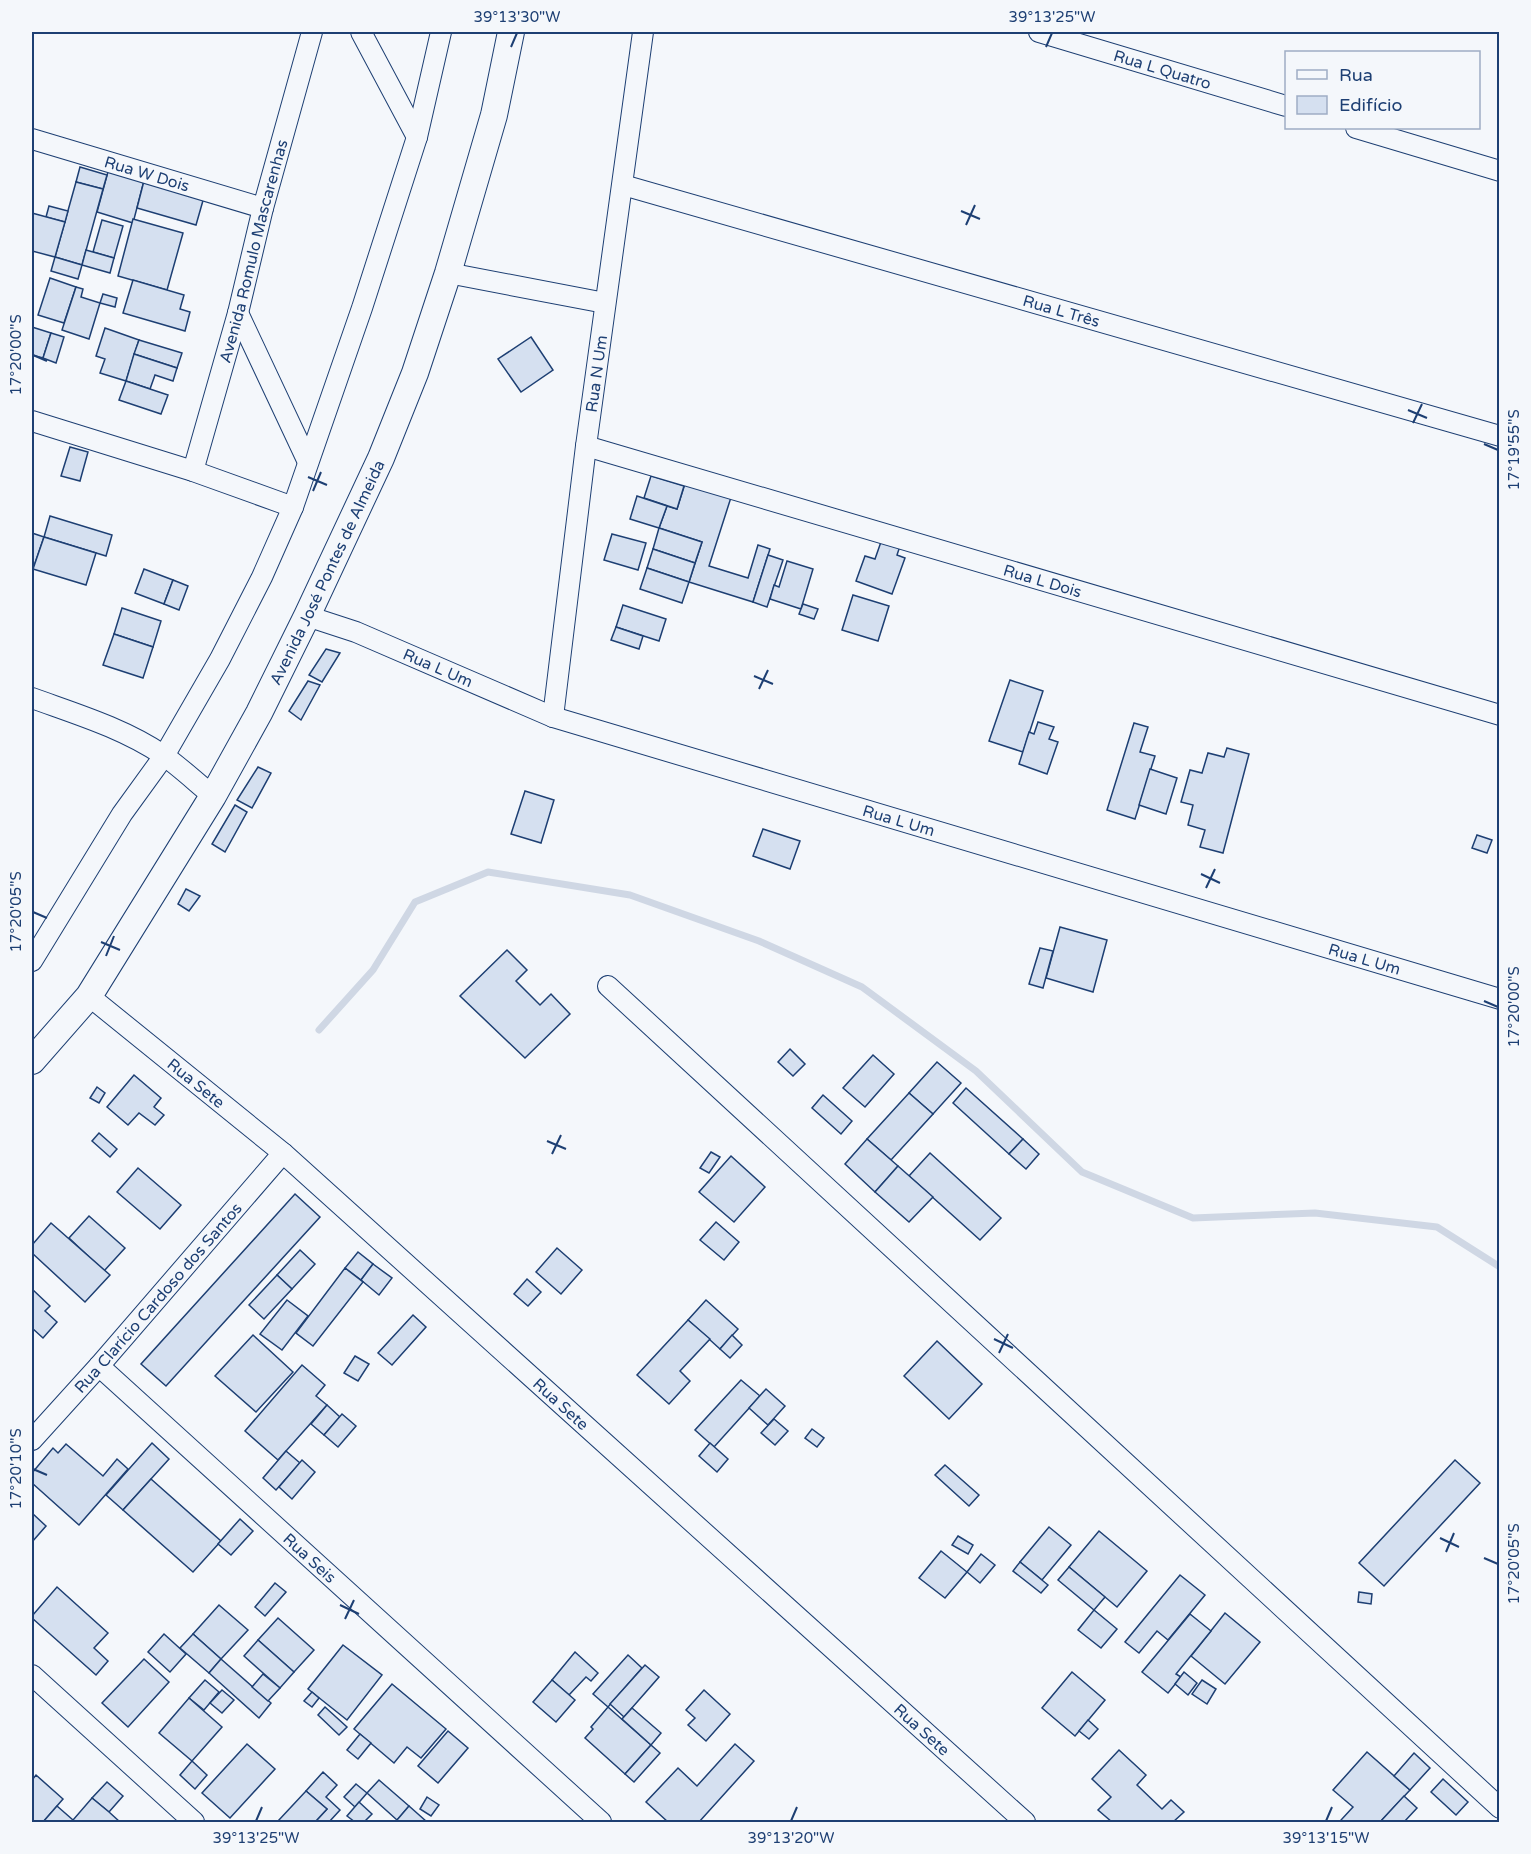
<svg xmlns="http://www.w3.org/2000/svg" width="1531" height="1854" viewBox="0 0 1531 1854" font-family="'Varela Round',sans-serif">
<rect width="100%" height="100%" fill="#f4f7fb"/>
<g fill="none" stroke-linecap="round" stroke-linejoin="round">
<polyline stroke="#cfd7e4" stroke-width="7" points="319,1030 373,970 415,902 488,872 630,895 759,941 862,987 976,1071 1082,1172 1193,1218 1315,1213 1437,1227 1500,1267"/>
</g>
<g fill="#d5e0f0" stroke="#1d3f73" stroke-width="1.5">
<polygon points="112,157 146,173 133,223 97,212"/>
<polygon points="80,167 107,175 103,189 76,182"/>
<polygon points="146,173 206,190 196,225 137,208"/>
<polygon points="76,182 103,189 82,265 55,257"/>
<polygon points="49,206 68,211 65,222 46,217"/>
<polygon points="32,213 65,222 55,257 32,251"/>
<polygon points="133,219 183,233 167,290 118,276"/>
<polygon points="102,220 123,226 114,258 93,252"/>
<polygon points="86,250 114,258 110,273 82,265"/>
<polygon points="55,257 82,265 78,279 51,271"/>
<polygon points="50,278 76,287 64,323 38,315"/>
<polygon points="133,280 184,295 180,309 190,312 185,331 123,313"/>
<polygon points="76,287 83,289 81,297 100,303 89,339 62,330"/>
<polygon points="103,294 117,298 115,307 100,303"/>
<polygon points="32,327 51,333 43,358 32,355"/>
<polygon points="105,328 139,340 126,381 100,373 105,359 96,356"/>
<polygon points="51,333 64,337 56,363 43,358"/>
<polygon points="531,337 553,370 521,392 498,359"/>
<polygon points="139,340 182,353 177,368 134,354"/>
<polygon points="134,354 177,368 173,381 155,375 150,389 126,381"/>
<polygon points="126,381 168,395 161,414 119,400"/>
<polygon points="70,447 88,452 80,481 61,476"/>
<polygon points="688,474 734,488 709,566 748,578 758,545 770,549 753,602 689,582 702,542 659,528 667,506 677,509"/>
<polygon points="651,476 684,486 677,509 644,498"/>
<polygon points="637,496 667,506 659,528 630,519"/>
<polygon points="50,516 112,535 106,556 44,537"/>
<polygon points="659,528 702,542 695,563 653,549"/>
<polygon points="32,533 44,537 33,569 32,569"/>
<polygon points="612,534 646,543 638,570 604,560"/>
<polygon points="44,537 96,553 86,585 33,569"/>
<polygon points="882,539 900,546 897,555 905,558 892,594 856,581 865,556 875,559"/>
<polygon points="653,549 695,563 689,582 647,568"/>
<polygon points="768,555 783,560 767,607 753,602"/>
<polygon points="787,561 813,569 801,609 770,599 774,585 779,587"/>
<polygon points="647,568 689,582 682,603 640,589"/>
<polygon points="144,569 173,580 164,604 135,593"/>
<polygon points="173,580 188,586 179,610 164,604"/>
<polygon points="853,595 889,606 878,641 842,630"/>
<polygon points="803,604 818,609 814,619 799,614"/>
<polygon points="623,605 666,619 659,641 616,627"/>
<polygon points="122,608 161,621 153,647 114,634"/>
<polygon points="616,627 643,636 639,649 611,640"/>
<polygon points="114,634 153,647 143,678 103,665"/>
<polygon points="326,649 340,653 322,682 309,675"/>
<polygon points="1010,680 1043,691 1023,752 989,741"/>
<polygon points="308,681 320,685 301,720 289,711"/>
<polygon points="1038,722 1054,727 1049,739 1058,742 1047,774 1019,764 1029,732 1034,734"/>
<polygon points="1134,723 1148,727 1140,752 1155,756 1135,819 1107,810"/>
<polygon points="1227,748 1249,754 1223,853 1200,847 1205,830 1188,825 1193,805 1181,802 1190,770 1202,773 1208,753 1224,757"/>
<polygon points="258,767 271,773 252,808 237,800"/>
<polygon points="1150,769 1177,778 1166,814 1139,805"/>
<polygon points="525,791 554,800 541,843 511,834"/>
<polygon points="235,805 247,812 225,852 212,844"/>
<polygon points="763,829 800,841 790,869 753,856"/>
<polygon points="1477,835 1492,840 1487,853 1472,848"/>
<polygon points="186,889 200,896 189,911 178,904"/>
<polygon points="1060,927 1107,940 1093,992 1046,978"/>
<polygon points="1040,948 1053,951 1043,988 1029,984"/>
<polygon points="507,950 527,970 516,981 540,1005 551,994 570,1014 525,1058 460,996"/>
<polygon points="790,1049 805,1064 793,1076 778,1062"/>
<polygon points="873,1055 894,1074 865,1107 843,1088"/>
<polygon points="937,1062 961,1083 933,1114 909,1093"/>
<polygon points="134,1075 161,1098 154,1107 164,1115 155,1125 139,1113 128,1125 107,1107"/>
<polygon points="97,1087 105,1093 99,1103 90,1098"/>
<polygon points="966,1088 1023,1139 1009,1154 953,1103"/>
<polygon points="909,1093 933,1114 891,1160 867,1139"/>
<polygon points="823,1095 852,1121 841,1134 812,1108"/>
<polygon points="99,1133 117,1149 110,1157 92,1141"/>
<polygon points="867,1139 898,1166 875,1192 845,1164"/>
<polygon points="1023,1139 1039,1154 1026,1169 1009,1154"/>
<polygon points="711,1152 720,1157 709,1173 700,1168"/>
<polygon points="930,1153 1001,1218 980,1240 909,1176"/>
<polygon points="731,1156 765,1187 734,1222 699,1192"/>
<polygon points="898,1166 933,1197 909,1222 875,1192"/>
<polygon points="138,1168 181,1205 160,1229 117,1192"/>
<polygon points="295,1194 320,1217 166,1386 141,1364"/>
<polygon points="89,1216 125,1248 104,1271 69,1238"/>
<polygon points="716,1222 739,1242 724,1260 700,1240"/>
<polygon points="51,1223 110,1275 85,1302 32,1253 32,1245"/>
<polygon points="557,1248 582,1270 561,1294 536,1272"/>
<polygon points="300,1250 315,1264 292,1289 277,1275"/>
<polygon points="358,1252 373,1264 361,1280 345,1268"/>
<polygon points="373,1264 392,1278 379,1295 361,1280"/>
<polygon points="345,1268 363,1282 313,1346 296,1333"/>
<polygon points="277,1275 292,1289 264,1319 249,1305"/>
<polygon points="527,1279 541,1292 528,1306 514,1294"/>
<polygon points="32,1289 50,1306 45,1311 57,1322 43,1338 32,1328"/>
<polygon points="287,1300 308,1316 282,1350 260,1334"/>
<polygon points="706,1300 738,1329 720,1349 688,1320"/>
<polygon points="413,1315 426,1327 392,1365 378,1353"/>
<polygon points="688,1320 710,1339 680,1371 690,1381 669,1404 637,1375"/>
<polygon points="253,1335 293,1372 256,1412 215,1376"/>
<polygon points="732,1335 742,1345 730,1358 720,1349"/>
<polygon points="937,1341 982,1384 949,1419 904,1376"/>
<polygon points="355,1356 369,1364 358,1381 344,1373"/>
<polygon points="302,1365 325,1385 316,1396 327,1405 278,1460 245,1431"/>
<polygon points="741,1380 760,1396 714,1447 695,1430"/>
<polygon points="766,1389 785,1406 768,1425 749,1408"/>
<polygon points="327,1405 340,1417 324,1435 311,1424"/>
<polygon points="342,1414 356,1426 338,1447 324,1435"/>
<polygon points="774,1419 788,1431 775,1445 761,1433"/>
<polygon points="812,1429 824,1438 817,1447 805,1438"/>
<polygon points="152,1443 169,1459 123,1510 106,1495"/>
<polygon points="710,1443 728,1459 717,1472 699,1456"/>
<polygon points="66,1444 103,1476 117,1459 128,1469 79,1525 32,1483 32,1473 53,1448 58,1453"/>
<polygon points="286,1451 300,1463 276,1490 263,1478"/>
<polygon points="302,1460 315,1472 292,1499 279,1487"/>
<polygon points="1455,1460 1480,1483 1384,1586 1359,1563"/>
<polygon points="945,1465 979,1495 969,1506 935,1475"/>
<polygon points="151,1479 221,1541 193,1572 123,1510"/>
<polygon points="32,1513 46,1526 32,1542"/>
<polygon points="240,1519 253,1531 231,1555 218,1544"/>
<polygon points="1049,1527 1071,1545 1042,1580 1020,1562"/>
<polygon points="1099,1531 1147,1571 1117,1607 1069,1567"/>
<polygon points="958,1536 973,1545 968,1554 952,1545"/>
<polygon points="941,1551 967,1572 945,1598 919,1578"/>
<polygon points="981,1554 995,1565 980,1583 967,1572"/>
<polygon points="1020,1562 1048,1585 1041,1593 1013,1571"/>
<polygon points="1069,1567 1105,1597 1094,1610 1058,1580"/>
<polygon points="1180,1575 1205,1595 1168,1640 1157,1631 1139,1653 1125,1642"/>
<polygon points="275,1583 286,1592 265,1616 255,1607"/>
<polygon points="57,1587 108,1633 94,1648 108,1661 96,1675 32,1618 32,1616"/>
<polygon points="1359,1592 1372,1594 1371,1604 1358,1602"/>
<polygon points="219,1605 248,1630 221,1659 193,1634"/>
<polygon points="1094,1610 1117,1629 1101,1648 1078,1630"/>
<polygon points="1225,1613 1260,1642 1225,1684 1191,1656"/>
<polygon points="1190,1614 1211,1631 1176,1674 1181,1677 1168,1693 1142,1672"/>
<polygon points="278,1618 314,1650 294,1672 258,1640"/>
<polygon points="164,1634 186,1654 170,1672 148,1652"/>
<polygon points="193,1634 221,1659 209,1673 180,1648"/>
<polygon points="258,1640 294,1672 280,1688 244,1656"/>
<polygon points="343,1645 382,1675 347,1720 308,1689"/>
<polygon points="575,1652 598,1673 591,1681 586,1677 569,1695 552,1680"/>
<polygon points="628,1655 642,1668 608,1707 593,1694"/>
<polygon points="144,1659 169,1682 128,1727 102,1703"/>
<polygon points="221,1659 271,1703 259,1718 209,1673"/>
<polygon points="645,1665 659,1677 624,1717 610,1704"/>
<polygon points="1072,1672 1105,1700 1075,1736 1042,1708"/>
<polygon points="1184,1672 1197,1683 1188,1695 1175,1684"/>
<polygon points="263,1674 280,1688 268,1701 252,1687"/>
<polygon points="205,1680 219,1692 204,1710 189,1698"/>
<polygon points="552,1680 575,1700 556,1722 533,1702"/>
<polygon points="1202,1680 1216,1689 1207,1704 1192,1694"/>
<polygon points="392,1684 446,1729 421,1758 407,1747 394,1763 354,1729"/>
<polygon points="222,1690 234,1700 222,1713 210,1703"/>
<polygon points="704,1690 730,1714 706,1741 688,1725 695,1718 686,1710"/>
<polygon points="312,1692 319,1698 312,1707 304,1701"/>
<polygon points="189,1698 222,1727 192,1761 159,1733"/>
<polygon points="325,1707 347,1727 339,1735 318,1715"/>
<polygon points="608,1707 651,1745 625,1774 585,1738 593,1729 591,1727"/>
<polygon points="632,1708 661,1733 651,1745 622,1719"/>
<polygon points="1088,1720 1098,1729 1089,1739 1079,1731"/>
<polygon points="448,1731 468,1748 438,1783 418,1766"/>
<polygon points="360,1734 371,1743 358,1759 347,1750"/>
<polygon points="247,1744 275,1769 230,1818 202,1793"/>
<polygon points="735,1744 754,1761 699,1822 668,1822 646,1802 678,1768 697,1786"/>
<polygon points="651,1745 660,1753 634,1782 625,1774"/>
<polygon points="1119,1750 1146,1775 1137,1785 1162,1809 1171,1800 1184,1812 1173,1822 1112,1822 1098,1810 1111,1797 1092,1779"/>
<polygon points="1367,1752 1410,1790 1380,1822 1344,1822 1341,1820 1353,1807 1333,1790"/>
<polygon points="1414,1753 1430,1768 1410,1790 1394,1776"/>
<polygon points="192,1761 207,1775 195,1789 180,1775"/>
<polygon points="323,1772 337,1785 326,1797 340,1810 329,1822 315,1822 327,1809 306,1791"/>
<polygon points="36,1775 63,1799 43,1822 32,1822 32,1780"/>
<polygon points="1443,1779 1468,1802 1456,1815 1431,1792"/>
<polygon points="379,1780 409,1806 397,1820 367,1793"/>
<polygon points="107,1782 123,1796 109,1812 92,1798"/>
<polygon points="356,1784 367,1793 355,1807 344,1797"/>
<polygon points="306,1791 327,1809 315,1822 280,1822 278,1821"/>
<polygon points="1404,1796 1417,1808 1404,1822 1380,1822"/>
<polygon points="427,1797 439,1805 431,1816 420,1809"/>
<polygon points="92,1798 109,1812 120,1822 76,1822 73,1820"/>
<polygon points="359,1802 372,1814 364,1822 355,1822 347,1816"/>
<polygon points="57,1806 73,1820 71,1822 43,1822"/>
<polygon points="409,1806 427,1822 400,1822 397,1820"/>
</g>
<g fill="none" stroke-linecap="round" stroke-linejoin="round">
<g stroke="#1d3f73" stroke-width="22">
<g id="minor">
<polyline points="361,32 417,137"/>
<path id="s1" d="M 1039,32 L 1286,106"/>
<polyline points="1356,128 1500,171"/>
<path id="s2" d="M 32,139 L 263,208"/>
<path id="s3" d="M 623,185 L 1500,436"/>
<polyline points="448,273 605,303"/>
<polyline points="238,313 308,462"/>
<polyline points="32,421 193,471 293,507"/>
<path id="s4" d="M 586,446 L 1500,715"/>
<path id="s5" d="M 193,471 L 238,313 L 263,208 L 312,32"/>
<path id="s6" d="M 307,616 L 356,632 L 553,717 L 1500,999"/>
<path d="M 32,698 C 76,714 123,728 163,755 C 180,767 197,783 213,796"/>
<path id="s7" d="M 553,717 L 586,446 L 643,32"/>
<polyline points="32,961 122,814 164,756 220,659 262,577 293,507 362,308 417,137 441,32"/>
<polyline points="608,986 1500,1808"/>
<path id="s8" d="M 89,996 L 283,1153 L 1025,1822"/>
<path id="s9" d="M 99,1366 L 601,1822"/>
<path id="s10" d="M 32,1440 L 99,1366 L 283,1153"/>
<polyline points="32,1675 194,1822"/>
</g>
</g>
<g stroke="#1d3f73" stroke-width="28">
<g id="tertiary">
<path id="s11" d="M 32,1061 L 89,996 L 213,796 L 259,713 L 307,616 L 381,458 L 415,373 L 448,273 L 494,115 L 511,32"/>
</g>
</g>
<use href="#minor" stroke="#f4f7fb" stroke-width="20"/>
<use href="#tertiary" stroke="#f4f7fb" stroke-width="26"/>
</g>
<path fill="none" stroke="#1d3f73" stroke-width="2" d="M 511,47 L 517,33M 1046,47 L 1052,33M 961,211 L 980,219M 966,225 L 975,205M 33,355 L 47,361M 1408,410 L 1427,418M 1413,423 L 1422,404M 1484,444 L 1498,450M 308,477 L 327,485M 313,491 L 321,472M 754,676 L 773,684M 759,689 L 768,670M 1201,874 L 1220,883M 1206,888 L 1215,869M 33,912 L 47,918M 101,942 L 120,950M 106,956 L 114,936M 1484,1001 L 1498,1007M 547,1141 L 566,1149M 552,1154 L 561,1135M 994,1339 L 1013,1348M 999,1353 L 1008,1334M 33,1469 L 47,1475M 1440,1538 L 1459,1547M 1446,1552 L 1454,1533M 1484,1558 L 1498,1564M 340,1605 L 359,1614M 345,1619 L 354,1600M 256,1821 L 262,1807M 791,1821 L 797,1807M 1326,1821 L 1332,1807"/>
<g text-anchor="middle" stroke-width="4.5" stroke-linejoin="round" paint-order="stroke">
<g font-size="16" fill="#1d3f73" stroke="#f4f7fb">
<text dy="6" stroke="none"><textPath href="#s1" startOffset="129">Rua L Quatro</textPath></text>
<text dy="6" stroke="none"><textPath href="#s2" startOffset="120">Rua W Dois</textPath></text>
<text dy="6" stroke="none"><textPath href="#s5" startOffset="228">Avenida Romulo Mascarenhas</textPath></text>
<text dy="6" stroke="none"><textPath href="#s3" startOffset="456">Rua L Três</textPath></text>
<text dy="6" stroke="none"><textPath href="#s7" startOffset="346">Rua N Um</textPath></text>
<text dy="6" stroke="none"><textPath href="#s11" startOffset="573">Avenida José Pontes de Almeida</textPath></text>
<text dy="6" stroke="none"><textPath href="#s4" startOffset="476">Rua L Dois</textPath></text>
<text dy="6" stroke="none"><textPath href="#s6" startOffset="141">Rua L Um</textPath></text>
<text dy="6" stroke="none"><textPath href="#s6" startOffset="627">Rua L Um</textPath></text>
<text dy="6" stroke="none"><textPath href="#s6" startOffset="1113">Rua L Um</textPath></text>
<text dy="6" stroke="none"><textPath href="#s8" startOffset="138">Rua Sete</textPath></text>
<text dy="6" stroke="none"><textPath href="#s10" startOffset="190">Rua Clarício Cardoso dos Santos</textPath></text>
<text dy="6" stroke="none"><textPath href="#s8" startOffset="624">Rua Sete</textPath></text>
<text dy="6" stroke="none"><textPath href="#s9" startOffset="285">Rua Seis</textPath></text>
<text dy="6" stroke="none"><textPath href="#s8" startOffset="1110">Rua Sete</textPath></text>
</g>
</g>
<rect width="1531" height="1854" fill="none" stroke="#f4f7fb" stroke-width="66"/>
<rect x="1285" y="51" width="195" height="78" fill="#f4f7fb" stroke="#9eadc5" stroke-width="1.5"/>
<rect x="1297" y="70" width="30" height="9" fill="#f4f7fb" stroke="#9eadc5" stroke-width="1.5"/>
<text x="1339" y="81" font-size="18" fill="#1d3f73">Rua</text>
<rect x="1297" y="96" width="30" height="18" fill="#d5e0f0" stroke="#9eadc5" stroke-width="1.5"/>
<text x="1339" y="111" font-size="18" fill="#1d3f73">Edifício</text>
<rect x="33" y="33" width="1465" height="1788" fill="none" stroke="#1d3f73" stroke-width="2"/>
<g font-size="15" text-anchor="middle" fill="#1d3f73">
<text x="517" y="22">39°13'30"W</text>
<text x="1052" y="22">39°13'25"W</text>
<text transform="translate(16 355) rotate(-90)" y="5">17°20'00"S</text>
<text transform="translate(1514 450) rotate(-90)" y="5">17°19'55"S</text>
<text transform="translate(16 912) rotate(-90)" y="5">17°20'05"S</text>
<text transform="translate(1514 1007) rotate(-90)" y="5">17°20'00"S</text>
<text transform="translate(16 1469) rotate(-90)" y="5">17°20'10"S</text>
<text transform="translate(1514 1564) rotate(-90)" y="5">17°20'05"S</text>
<text x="256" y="1843">39°13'25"W</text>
<text x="791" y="1843">39°13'20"W</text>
<text x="1326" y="1843">39°13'15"W</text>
</g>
</svg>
